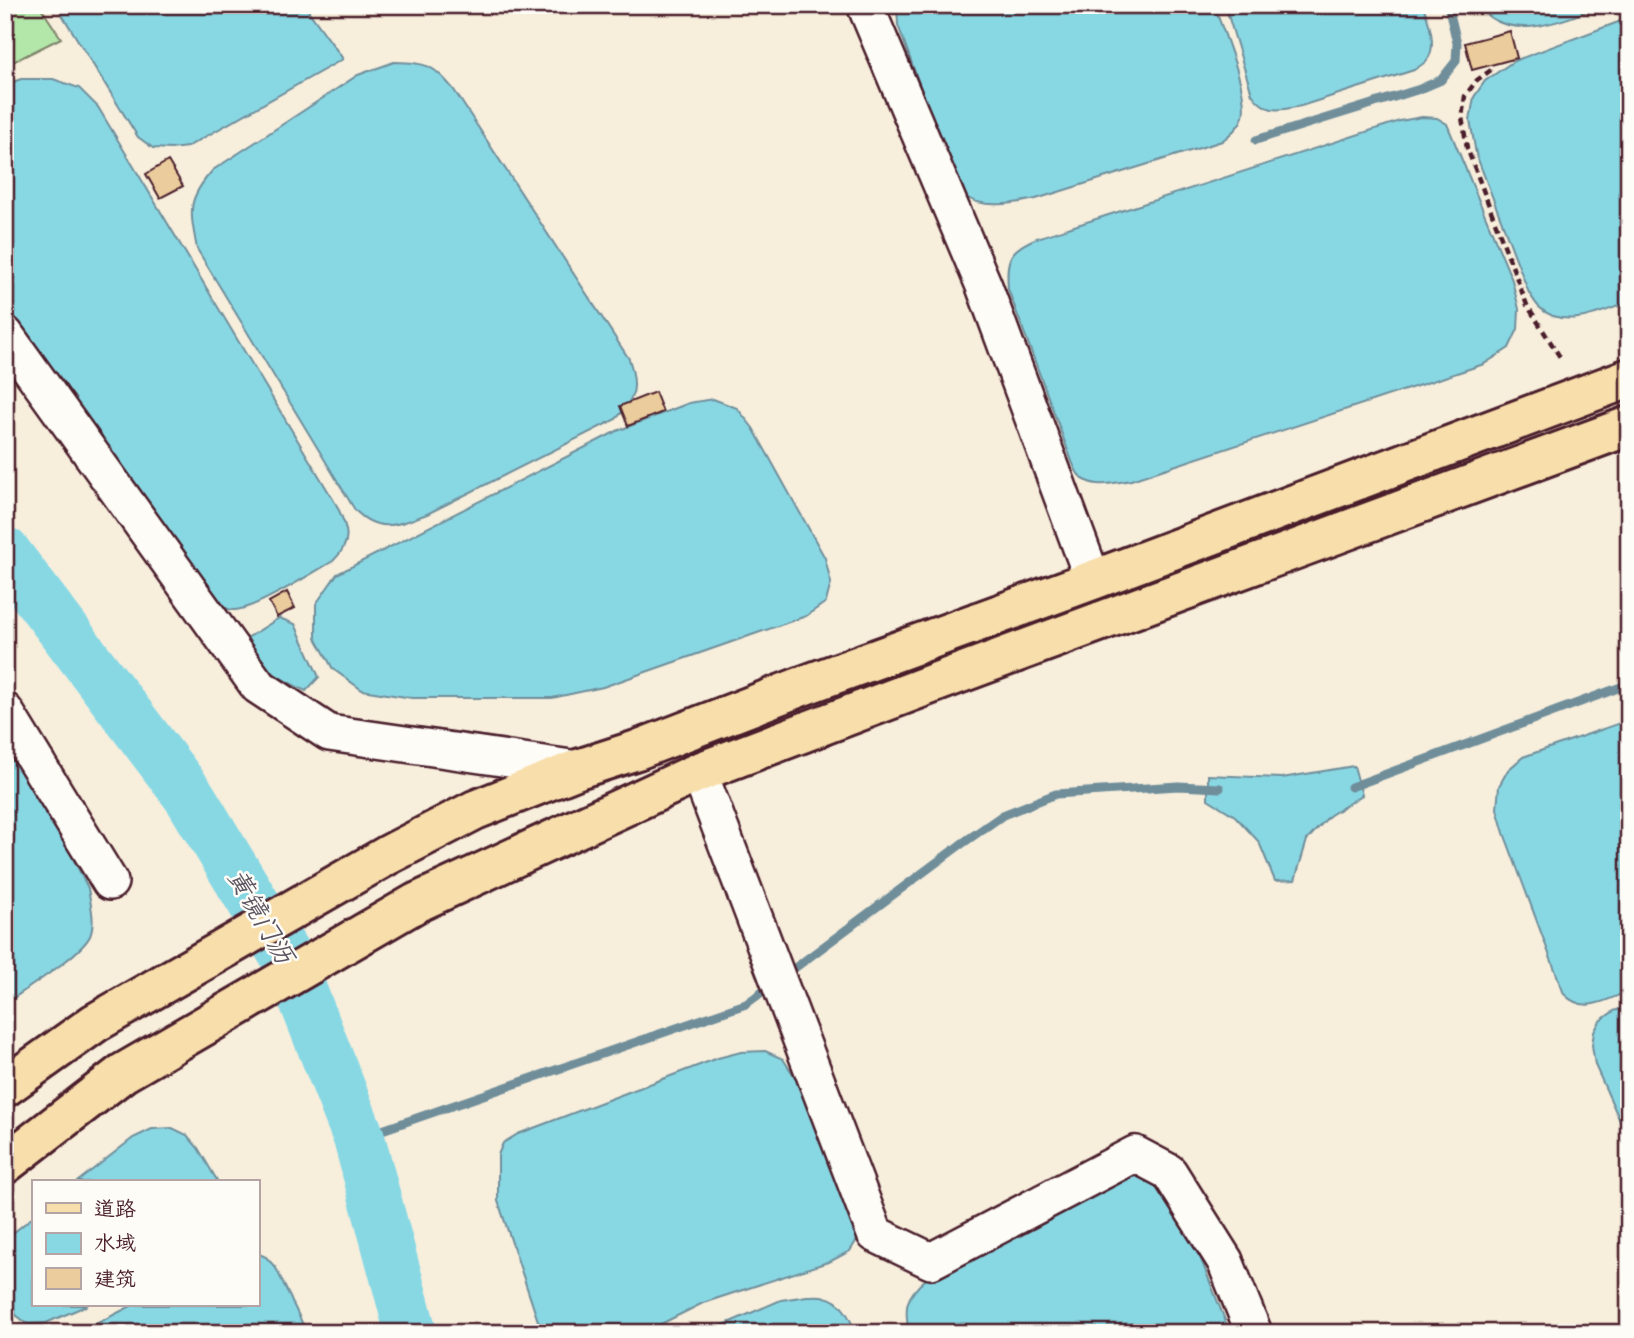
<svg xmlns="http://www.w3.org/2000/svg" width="1634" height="1338" viewBox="0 0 1634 1338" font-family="Mali,'LXGW WenKai TC',sans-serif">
<rect width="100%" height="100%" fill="#f7eedc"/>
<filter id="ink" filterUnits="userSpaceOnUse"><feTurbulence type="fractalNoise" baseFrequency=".0143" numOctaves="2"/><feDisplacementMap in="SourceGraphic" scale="14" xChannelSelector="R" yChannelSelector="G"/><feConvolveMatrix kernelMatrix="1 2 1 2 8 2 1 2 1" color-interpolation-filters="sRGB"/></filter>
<g filter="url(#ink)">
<polygon fill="#b3e7a9" stroke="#7e836a" stroke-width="2" points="5,5 39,5 61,38 5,66"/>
<g fill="#88d8e4" stroke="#6f8e9a" stroke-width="2">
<polygon points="56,5 304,5 343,59 187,147 171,149 153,148 138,137"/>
<path d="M 897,5 L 1214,5 C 1223,32 1249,91 1243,116 C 1240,127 1230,134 1222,141 L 1036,199 C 1017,203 982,210 965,196 C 961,193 958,187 955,183 L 898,25 Z"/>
<path d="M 1225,5 L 1423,5 C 1428,20 1438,46 1427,60 C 1424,64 1418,67 1414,70 L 1301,106 C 1279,110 1267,115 1252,94 Z"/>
<path d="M 1477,5 L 1603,5 C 1563,20 1510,46 1477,5 Z"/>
<path d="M 1629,18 L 1629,302 C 1602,312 1563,331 1539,307 C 1535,303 1532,297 1529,293 L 1476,154 L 1470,120 L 1474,97 L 1485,81 L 1514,61 Z"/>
<path d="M 394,62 C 428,63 432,64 454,90 L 629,359 C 638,386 636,398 616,419 L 427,514 C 399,524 379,535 355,510 L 197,249 C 190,211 186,200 213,170 L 358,75 Z"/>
<path d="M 21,79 L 53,79 L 79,88 L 98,107 L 337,506 C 348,529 353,542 333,561 C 314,572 252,611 234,610 C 222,609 214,602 206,594 L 5,314 L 5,85 Z"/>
<path d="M 1422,117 L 1437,118 L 1447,124 L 1512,280 L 1519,309 L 1518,329 L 1509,348 L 1484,364 L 1131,480 C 1114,483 1092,490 1079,475 C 1076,472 1075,467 1073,464 L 1008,289 C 1006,259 1008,250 1037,238 L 1400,121 Z"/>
<polygon points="713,399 737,408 753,428 825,558 831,583 826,602 806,616 603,687 552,698 412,698 362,690 333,669 316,638 316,604 337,574 617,431 689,403"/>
<path d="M 279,618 L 295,624 L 319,677 L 306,691 C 282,679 252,667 244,640 Z"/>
<path d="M 1629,720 L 1629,991 C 1606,1000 1584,1015 1564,994 L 1504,833 L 1497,809 L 1499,786 L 1508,770 L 1523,757 Z"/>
<path d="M 5,738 L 18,749 L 88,888 C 90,902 96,922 90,936 C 80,956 25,989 5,1004 Z"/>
<polygon points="1354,766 1362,795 1329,816 1307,840 1295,880 1275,881 1259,842 1235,816 1208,799 1208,775 1282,778"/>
<polygon points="1629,1006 1629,1141 1595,1065 1592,1045 1594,1032 1600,1021 1614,1011"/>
<polygon points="765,1051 783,1059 797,1080 856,1199 860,1235 850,1251 831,1261 703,1303 643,1333 542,1333 498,1201 498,1155 503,1143 518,1134 718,1058 741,1052"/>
<polygon points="172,1128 187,1135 198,1148 218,1182 77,1182 133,1138 152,1129"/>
<path d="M 1144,1176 L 1165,1187 L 1182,1211 L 1230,1333 L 909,1333 C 904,1307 905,1297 926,1279 L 1083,1198 L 1118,1178 Z"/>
<polygon points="33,1217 33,1305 88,1305 46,1323 28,1324 16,1315 5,1287 5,1242 13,1233"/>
<polygon points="257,1253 266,1257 276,1268 307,1333 78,1333 133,1305 257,1305"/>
<path d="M 807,1296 C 813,1296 820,1295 825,1297 C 841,1300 851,1318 855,1333 L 705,1333 L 781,1300 Z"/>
</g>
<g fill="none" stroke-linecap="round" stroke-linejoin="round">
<g stroke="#6f8e9a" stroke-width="9">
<polyline points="1256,140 1420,89 1441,80 1456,61 1457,43 1448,5"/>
<polyline points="1351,787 1629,684"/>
<polyline points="784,976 960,845 1003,815 1056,794 1178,786 1220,788"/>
<polyline points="359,1138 746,1004 773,984"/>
</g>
<polyline stroke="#88d8e4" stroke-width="52" points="5,553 190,797 291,965 359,1138 411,1333"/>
</g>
<g fill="#eacc9d" stroke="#4a1f2b" stroke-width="2">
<polygon points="1510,31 1517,58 1472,70 1465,43"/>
<polygon points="168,161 183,186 160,198 146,174"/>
<polygon points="655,392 663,412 628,426 620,406"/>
<polygon points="287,592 295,608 277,617 269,602"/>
</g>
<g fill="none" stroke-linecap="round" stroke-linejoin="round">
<g stroke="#4a1f2b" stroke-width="40">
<g id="minor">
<polyline points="865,5 984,286 1093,580"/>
<polyline points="5,334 258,686 329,733 578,769"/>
<polyline points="5,711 110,882"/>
<polyline points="699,772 875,1234 931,1261 1135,1154 1169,1172 1225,1261 1254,1333"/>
</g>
</g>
<g stroke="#4a1f2b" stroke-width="44">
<g id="major">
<polyline points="5,1087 95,1023 388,855 475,810 578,769 637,750 805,685 1093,580 1629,378"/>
<polyline points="5,1164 123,1073 416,903 699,772 958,674 1629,426"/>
</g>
</g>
<polyline stroke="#4a1f2b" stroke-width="4.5" stroke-dasharray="7 5" stroke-linecap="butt" points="1491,70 1477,80 1465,96 1462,117 1467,148 1527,305 1560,357"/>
<use href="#minor" stroke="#fdfcf7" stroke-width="35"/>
<use href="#major" stroke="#f8deab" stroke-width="38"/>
</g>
</g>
<g text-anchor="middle" stroke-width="5" stroke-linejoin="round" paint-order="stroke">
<g font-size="26" font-style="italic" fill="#5d5662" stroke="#fdfcf7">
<text transform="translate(261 916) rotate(60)" y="9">黄镜门沥</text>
</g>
</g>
<rect width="1634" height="1338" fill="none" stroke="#fdfcf7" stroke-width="28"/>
<rect x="14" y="14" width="1606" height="1310" fill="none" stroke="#4a1f2b" stroke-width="2.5" filter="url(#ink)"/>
<rect x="32" y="1180" width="228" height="126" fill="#fdfcf7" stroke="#b5a4a5" stroke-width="2"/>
<rect x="46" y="1203" width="35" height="10" fill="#f8deab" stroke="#b5a4a5" stroke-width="2"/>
<text x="94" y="1216" font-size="21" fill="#4a1f2b">道路</text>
<rect x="46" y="1233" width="35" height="21" fill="#88d8e4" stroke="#b5a4a5" stroke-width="2"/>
<text x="94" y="1250" font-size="21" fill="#4a1f2b">水域</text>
<rect x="46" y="1268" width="35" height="21" fill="#eacc9d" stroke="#b5a4a5" stroke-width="2"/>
<text x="94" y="1286" font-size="21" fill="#4a1f2b">建筑</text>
</svg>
